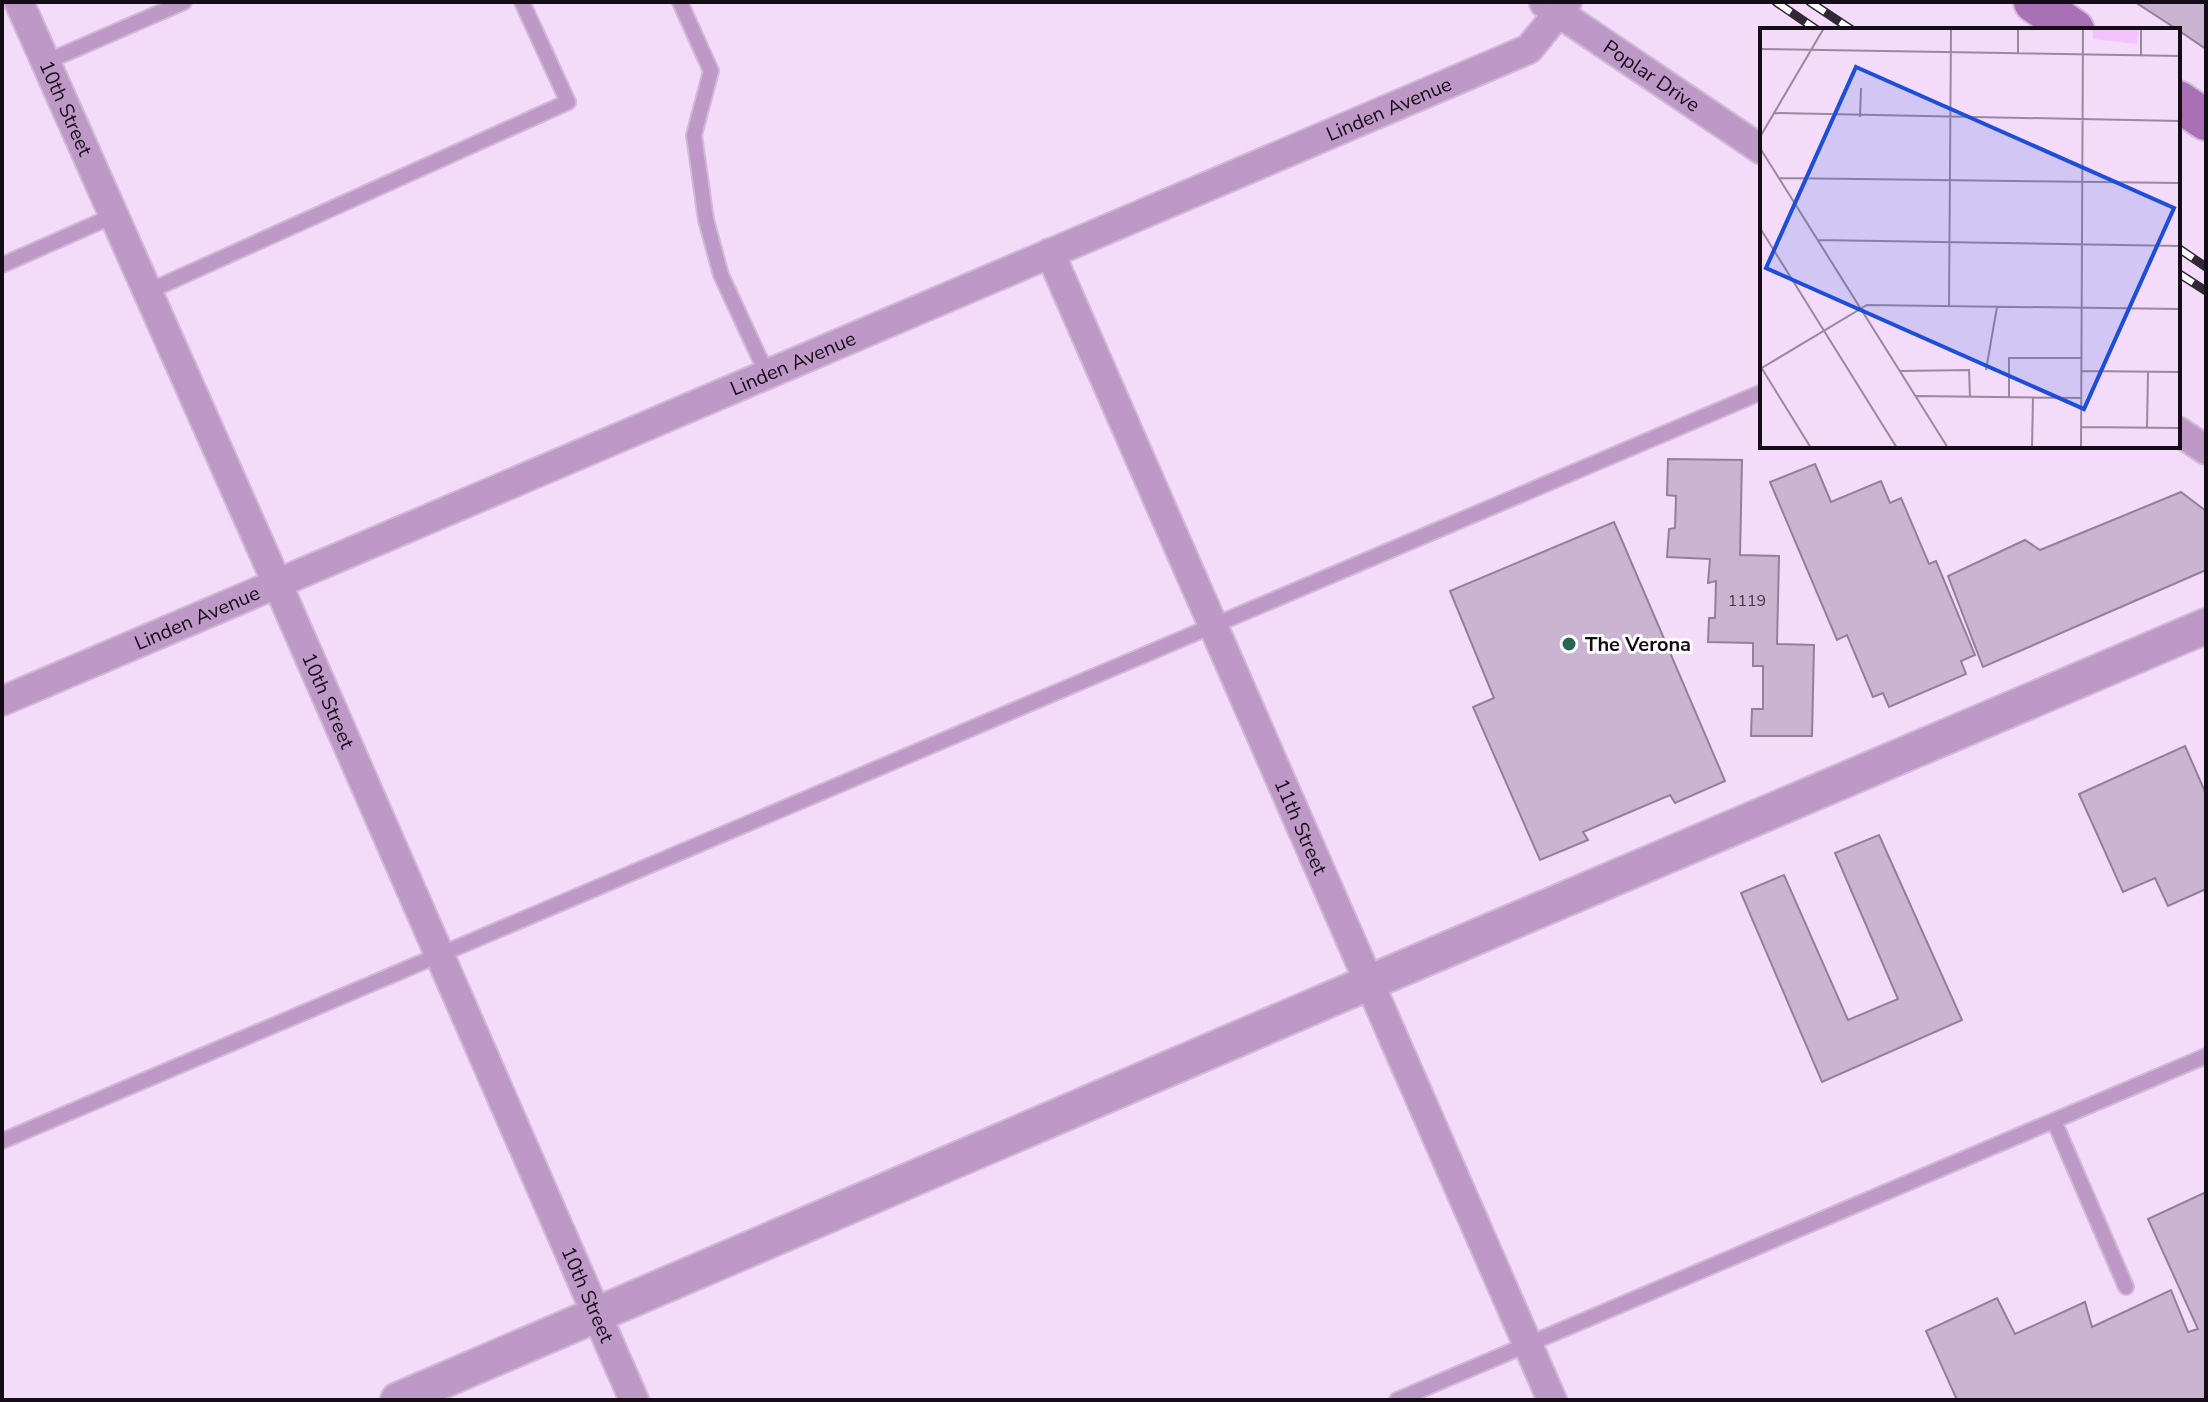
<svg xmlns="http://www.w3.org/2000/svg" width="2208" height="1402" viewBox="0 0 2208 1402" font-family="'Nunito Sans',sans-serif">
<rect width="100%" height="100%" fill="#f3dbf9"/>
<g fill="#cbb4d1" stroke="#947f99" stroke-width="2">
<polygon points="2135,2 2206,2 2206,49 2178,30"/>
<polygon points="1668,459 1742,460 1740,555 1779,556 1777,644 1814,645 1812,736 1751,736 1752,709 1763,709 1763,666 1753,666 1753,643 1708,642 1709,618 1715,618 1716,581 1708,583 1710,559 1667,557 1669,529 1675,528 1676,496 1667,495"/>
<polygon points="1815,464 1831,502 1881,481 1890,503 1901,498 1929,564 1936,561 1975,655 1961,661 1966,674 1889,707 1883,693 1873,697 1847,635 1837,640 1770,482"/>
<polygon points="2181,492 2206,511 2206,570 1983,667 1948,576 2025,540 2040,550"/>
<polygon points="1614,522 1725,781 1675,803 1670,795 1583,832 1588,840 1540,860 1473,707 1494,698 1450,591"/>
<polygon points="2185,746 2206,794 2206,889 2168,906 2155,878 2123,892 2079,794"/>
<polygon points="1879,835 1962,1020 1822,1082 1741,893 1784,875 1848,1020 1898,999 1835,853"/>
<polygon points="2204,1193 2206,1196 2206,1400 1957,1400 1926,1331 1997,1298 2015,1334 2085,1302 2092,1327 2171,1290 2188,1332 2198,1329 2148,1219"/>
</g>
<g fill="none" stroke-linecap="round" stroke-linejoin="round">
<g stroke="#cfbad5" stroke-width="18">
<g id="service">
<polyline points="680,2 711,71 694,135 706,220 721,275 767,374"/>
<polyline points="46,62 184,2"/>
<polyline points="2,265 113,216"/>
<polyline points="147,292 568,102 522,2"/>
<polyline points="2054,1121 2126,1287"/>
<polyline points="2,1141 1762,392"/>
<polyline points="1397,1400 2206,1056"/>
</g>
</g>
<g stroke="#cfbad5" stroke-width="32">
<g id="minor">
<path id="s1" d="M 19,2 L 277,583 L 634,1400"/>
<path id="s2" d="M 1544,3 L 1762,150"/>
<path id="s3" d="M 1050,253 L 1552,1400"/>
<polyline points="2178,431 2206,450"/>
<path id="s4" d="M 2,701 L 1529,49 L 1567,2"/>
</g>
</g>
<g stroke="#cfbad5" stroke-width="38">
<polyline id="tertiary" points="398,1400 1326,1001 2206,626"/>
</g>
<g stroke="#cfbad5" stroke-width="44">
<g id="secondary">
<polyline points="2034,2 2074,30"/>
<polyline points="2178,101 2206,120"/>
</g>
</g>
<use href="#service" stroke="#be98c7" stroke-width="14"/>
<use href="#minor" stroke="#be98c7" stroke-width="28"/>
<use href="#tertiary" stroke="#be98c7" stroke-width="34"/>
<use href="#secondary" stroke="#a970b6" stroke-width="40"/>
<g stroke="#322835" stroke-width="9">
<g id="rail">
<polyline points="1776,2 1817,30"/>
<polyline points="1810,2 1852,30"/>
<polyline points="2178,248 2206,267"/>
<polyline points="2178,273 2206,291"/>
</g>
</g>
<use href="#rail" stroke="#fff" stroke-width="6" stroke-dasharray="18" stroke-linecap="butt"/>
</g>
<circle fill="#276652" stroke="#fff" stroke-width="3" cx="1569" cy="644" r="8"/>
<g text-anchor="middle" stroke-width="6" stroke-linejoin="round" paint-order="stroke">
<g font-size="16" fill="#423645">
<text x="1747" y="606">1119</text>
</g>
<g font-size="20" fill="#140c16" stroke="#fff">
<text dy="7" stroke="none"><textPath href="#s2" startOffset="130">Poplar Drive</textPath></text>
<text dy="7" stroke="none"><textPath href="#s1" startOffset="116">10th Street</textPath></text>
<text dy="7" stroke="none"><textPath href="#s4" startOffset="1508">Linden Avenue</textPath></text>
<text dy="7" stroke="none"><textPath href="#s4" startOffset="860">Linden Avenue</textPath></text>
<text dy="7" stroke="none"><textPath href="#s4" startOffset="212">Linden Avenue</textPath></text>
<text dy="7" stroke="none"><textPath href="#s1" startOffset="764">10th Street</textPath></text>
<text dy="7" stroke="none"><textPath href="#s3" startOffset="626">11th Street</textPath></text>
<text dy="7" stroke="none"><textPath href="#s1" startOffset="1412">10th Street</textPath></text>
</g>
<g font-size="20" font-weight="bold" fill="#140c16" stroke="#fff" text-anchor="start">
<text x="1585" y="651">The Verona</text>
</g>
</g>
<g transform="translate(1760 28)">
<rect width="420" height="420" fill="#f3dbf9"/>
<path d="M 333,0 L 379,0 L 377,16 L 333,11 Z" fill="#f2c3fd"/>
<path fill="none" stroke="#9a889e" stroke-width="2" d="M 0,21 L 420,28M 258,26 L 258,0M 381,27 L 381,0M 13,85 L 420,93M 100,89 L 101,60M 0,109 L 64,0M 0,120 L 188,420M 19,150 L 420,155M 0,200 L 137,420M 58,212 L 420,218M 189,278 L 191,0M 1,339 L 51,420M 0,341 L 107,277 L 420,281M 226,342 L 237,279M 140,343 L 209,342 L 210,369M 321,343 L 420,344M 156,368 L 321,370M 249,369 L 249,330 L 321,330M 321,399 L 420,400M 387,400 L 388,344M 272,420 L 273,369M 321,420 L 323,0"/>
<path fill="#1d4ed8" fill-opacity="0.15" stroke="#1d4ed8" stroke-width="4" d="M 96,39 L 414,180 L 324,381 L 6,240 Z"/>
<rect width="420" height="420" fill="none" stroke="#140c16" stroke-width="4"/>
</g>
<rect width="2208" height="1402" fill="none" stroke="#140c16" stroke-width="8"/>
</svg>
